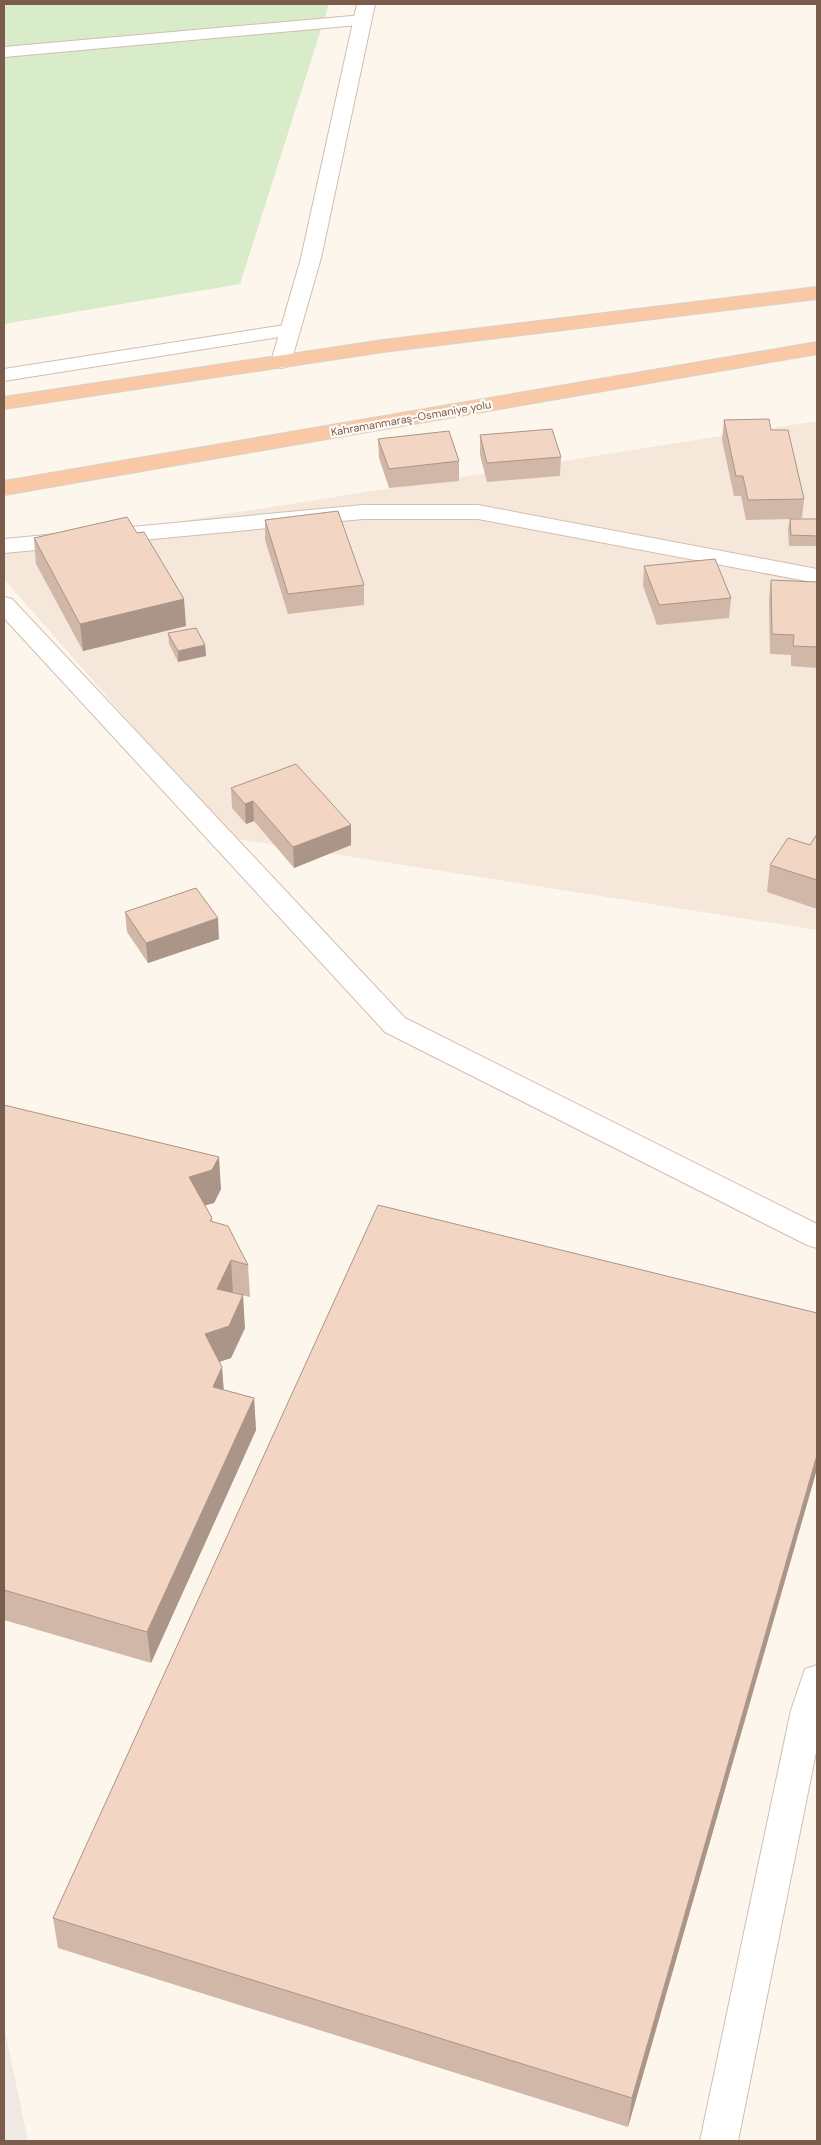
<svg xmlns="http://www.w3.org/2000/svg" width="821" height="2145" viewBox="0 0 821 2145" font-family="'DM Sans',sans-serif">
<rect width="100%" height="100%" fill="#fdf6ec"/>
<polygon fill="#f5e8da" points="817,421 817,930 231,838 4,579 4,549"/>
<polygon fill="#efe9e4" points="4,2026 28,2141 4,2141"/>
<polygon fill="#d8ecc9" points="4,4 329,4 240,284 4,324"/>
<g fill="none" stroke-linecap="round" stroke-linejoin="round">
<g stroke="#d1beb0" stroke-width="2">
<g id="minor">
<polygon points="363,15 369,16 372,20 369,24 4,57 4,47"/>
<polygon points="291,324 298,326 301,330 298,334 4,381 4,369"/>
<polygon points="363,505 478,505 817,569 817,583 478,519 363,519 4,553 4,539"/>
<polygon points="4,597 12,599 405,1018 817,1224 817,1248 807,1245 385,1032 4,618"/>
<polygon points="817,1665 817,1747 738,2141 700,2141 791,1710 805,1669"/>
</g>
</g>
<g stroke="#d1beb0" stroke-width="2">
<polygon id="tertiary" points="357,4 375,4 321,258 291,362 288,366 281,368 274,366 271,362 301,258"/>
</g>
<g stroke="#dad1cd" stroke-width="2">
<g id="trunk">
<polygon points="817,287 817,299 383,352 4,409 4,397 383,340"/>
<polygon points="817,342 817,354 4,495 4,481"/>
</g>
</g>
<use href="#minor" fill="#fff" fill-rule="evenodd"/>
<use href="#tertiary" fill="#fff" fill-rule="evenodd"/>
<use href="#trunk" fill="#f9c8a4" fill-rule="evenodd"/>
</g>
<g fill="#d1b7a8">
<polygon points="724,420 771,430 804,499 802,518 791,519 817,519 817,546 789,546 788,529 790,519 746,520 741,496 734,496 722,440"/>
<polygon points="480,435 561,457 560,476 487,482 480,455"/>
<polygon points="378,439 459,461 459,481 389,488 379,458"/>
<polygon points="265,520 364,585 364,605 288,614 265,540"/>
<polygon points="34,538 186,626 83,651 36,564"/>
<polygon points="644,566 731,598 729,618 657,625 643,586"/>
<polygon points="771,580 817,582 817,668 791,666 791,655 770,654 769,600"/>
<polygon points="168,633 205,645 206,656 178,662 169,644"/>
<polygon points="231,788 351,825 351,845 294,868 254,821 246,824 232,808"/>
<polygon points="817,834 817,909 767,892 770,865 810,845"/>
<polygon points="125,912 219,939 148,963 127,932"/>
<polygon points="4,1105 221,1189 214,1203 205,1205 212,1218 212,1222 248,1265 250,1297 233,1293 245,1328 231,1358 219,1362 222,1367 224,1390 254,1398 256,1430 151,1663 4,1620"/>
<polygon points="817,1313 817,1469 628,2127 58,1948 53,1918"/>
</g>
<g fill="#aa9588">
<polygon points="184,599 186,626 83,651 80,624"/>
<polygon points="205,645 206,656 178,662 178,651"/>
<polygon points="253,801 254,821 246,824 245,804"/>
<polygon points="351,825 351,845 294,868 293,847"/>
<polygon points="218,918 219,939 148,963 146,943"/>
<polygon points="219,1157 221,1189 214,1203 192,1209 189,1177"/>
<polygon points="231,1260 233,1293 217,1289"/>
<polygon points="243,1295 245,1328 231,1358 207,1366 205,1334"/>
<polygon points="222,1367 224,1399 213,1387"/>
<polygon points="254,1398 256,1430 151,1663 147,1632"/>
<polygon points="817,1455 817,1469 628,2127 632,2098"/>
</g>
<g fill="#f3d5c3" stroke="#aa9588">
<polygon points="769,419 771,430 788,430 804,499 748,500 743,476 736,476 724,420"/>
<polygon points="552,429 561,457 487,463 480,435"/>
<polygon points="449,431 459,461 389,469 378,439"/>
<polygon points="338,511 364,585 288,594 265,520"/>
<polygon points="127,517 137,533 144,532 184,599 80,624 34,538"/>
<polygon points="790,519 817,519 817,536 791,535"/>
<polygon points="715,559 731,598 659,605 644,566"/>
<polygon points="771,580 817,582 817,647 793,646 794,635 772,634"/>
<polygon points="196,628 205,645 178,651 168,633"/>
<polygon points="296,764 351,825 293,847 253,801 245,804 231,788"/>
<polygon points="817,834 817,880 770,865 788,838 810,845"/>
<polygon points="196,888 218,918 146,943 125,912"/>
<polygon points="4,1105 219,1157 212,1170 189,1177 212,1218 210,1221 228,1226 248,1265 231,1260 217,1289 243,1295 229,1326 205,1334 222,1367 213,1387 254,1398 147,1632 4,1590"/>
<polygon points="378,1205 817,1313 817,1455 632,2098 53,1918"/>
</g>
<g text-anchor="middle" stroke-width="4.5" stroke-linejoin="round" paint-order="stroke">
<g font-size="11" fill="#7a5c4d" stroke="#fffaf3">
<text transform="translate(411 418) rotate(-10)" y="4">Kahramanmaraş-Osmaniye yolu</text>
</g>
</g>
<rect width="821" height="2145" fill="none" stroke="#7a5c4d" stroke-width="10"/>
</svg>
